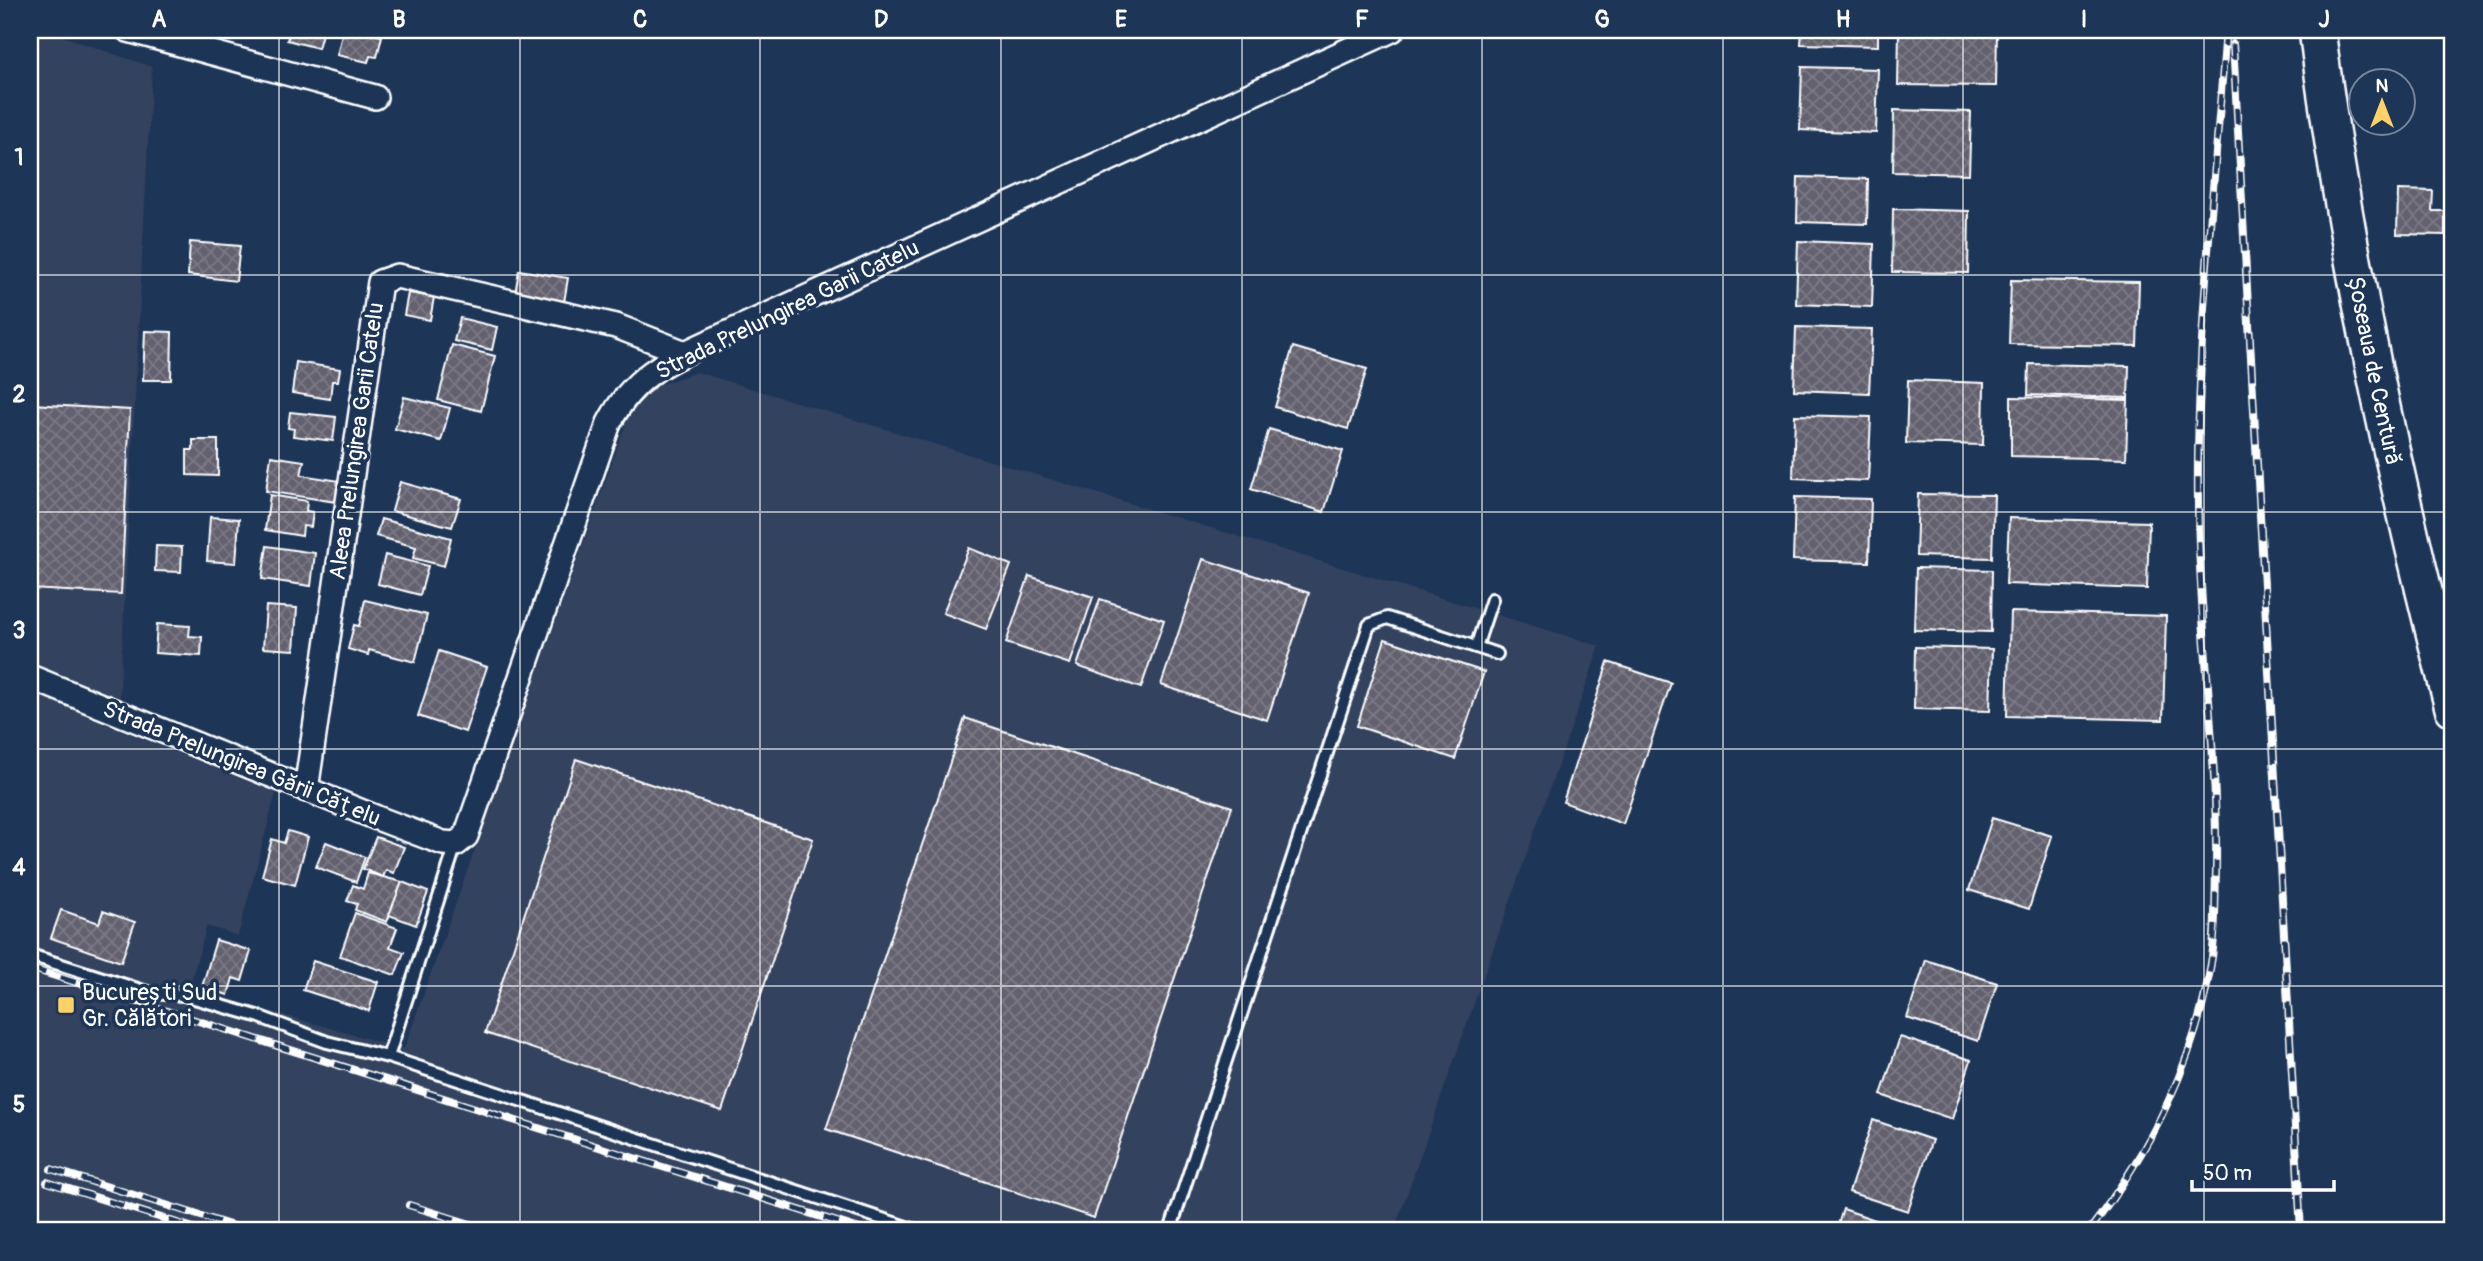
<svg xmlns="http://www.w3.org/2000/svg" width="2483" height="1261" viewBox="0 0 2483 1261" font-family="Pangolin,sans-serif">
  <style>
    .built { fill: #32425e }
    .building { fill: url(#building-cross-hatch); stroke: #fff; stroke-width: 2 }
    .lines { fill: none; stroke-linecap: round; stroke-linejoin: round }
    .lane-casing { stroke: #fff; stroke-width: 16 }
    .street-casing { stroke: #fff; stroke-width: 28 }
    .primary-casing { stroke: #fff; stroke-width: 40 }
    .lane { stroke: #1d3557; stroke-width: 10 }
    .street { stroke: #1d3557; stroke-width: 23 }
    .primary { stroke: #1d3557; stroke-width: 35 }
    .rail-casing { stroke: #fff; stroke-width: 8 }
    .rail { stroke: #1d3557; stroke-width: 5; stroke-dasharray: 16; stroke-linecap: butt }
    .grid { fill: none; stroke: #fff; stroke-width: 2; stroke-opacity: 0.55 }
    .poi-dot { fill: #ffd166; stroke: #1d3557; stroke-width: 2.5 }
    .labels { text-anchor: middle; stroke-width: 7; stroke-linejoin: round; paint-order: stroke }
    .street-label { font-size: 23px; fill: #fff; stroke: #1d3557 }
    .poi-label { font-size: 23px; fill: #fff; stroke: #1d3557; text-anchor: start }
    .neatline { fill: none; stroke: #fff; stroke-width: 2.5 }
    .grid-label { font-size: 23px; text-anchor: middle; font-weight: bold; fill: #fff }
  </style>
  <defs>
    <pattern id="building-cross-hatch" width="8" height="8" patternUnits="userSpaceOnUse" patternTransform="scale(1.75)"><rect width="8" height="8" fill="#64616f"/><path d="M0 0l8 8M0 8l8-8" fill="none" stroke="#7b7985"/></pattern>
  </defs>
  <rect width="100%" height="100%" fill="#1d3557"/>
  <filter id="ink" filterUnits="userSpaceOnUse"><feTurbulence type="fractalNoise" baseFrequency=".0143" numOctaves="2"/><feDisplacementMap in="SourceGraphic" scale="14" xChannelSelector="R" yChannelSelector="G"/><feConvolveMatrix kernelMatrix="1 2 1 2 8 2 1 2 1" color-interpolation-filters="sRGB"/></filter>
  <g filter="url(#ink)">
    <path class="built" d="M36,30H45L152,67L118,729L276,793L238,936L207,926L189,988L404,1049L637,392L697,372L1600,646L1394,1231H30V48Z"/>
    <g class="building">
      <path d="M281,30H323L318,48L287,40L289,34Z"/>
      <path d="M343,30L382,36L377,57L370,56L368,62L337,55Z"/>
      <path d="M1802,30H1878V46L1801,44Z"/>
      <path d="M1899,30H1997L1996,86L1898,85Z"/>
      <path d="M1802,67L1878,69L1876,133L1800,130Z"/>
      <path d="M1894,110L1971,112L1969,174L1893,172Z"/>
      <path d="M1798,177L1868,179L1867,224L1797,222Z"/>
      <path d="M2398,190L2433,191L2432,211H2445V235L2397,234Z"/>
      <path d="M1893,209L1969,211L1968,273L1892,272Z"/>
      <path d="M1798,241L1874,244L1872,307L1796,304Z"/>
      <path d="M190,242L240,246L236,281L188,275Z"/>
      <path d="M519,270L568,278L564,302L515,294Z"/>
      <path d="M2011,280L2139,282L2137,346L2009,344Z"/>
      <path d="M408,293L434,297L430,320L404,315Z"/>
      <path d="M460,318L497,327L492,350L454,341Z"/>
      <path d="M1796,327L1872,329L1869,393L1794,390Z"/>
      <path d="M145,331L172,332L171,380H143Z"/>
      <path d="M452,345L495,356L481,411L438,400Z"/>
      <path d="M1293,347L1367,369L1348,429L1275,407Z"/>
      <path d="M30,361H34L32,404L130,410L121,594L30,589Z"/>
      <path d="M296,362L340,369L338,381H332L330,399L292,393Z"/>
      <path d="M2029,364L2129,366L2128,398L2028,395Z"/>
      <path d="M1908,380L1984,383L1983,445L1906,443Z"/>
      <path d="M404,397L450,408L441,441L395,429Z"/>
      <path d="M2011,397L2128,400L2126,459L2011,456Z"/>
      <path d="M290,412L336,417L333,441L293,436L294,429L288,428Z"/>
      <path d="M1795,415L1871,417L1868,481L1793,478Z"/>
      <path d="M1269,429L1343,451L1324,512L1251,489Z"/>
      <path d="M193,440H218V476L187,475V450H193Z"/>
      <path d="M271,456L304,461L301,475L340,481L336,502L266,491Z"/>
      <path d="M400,482L461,499L452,527L392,511Z"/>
      <path d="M1918,494L1994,495L1992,558L1916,556Z"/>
      <path d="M270,495L307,501L306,511L313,512L311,527L303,526L302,536L265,530Z"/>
      <path d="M1795,497L1871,499L1869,562L1793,560Z"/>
      <path d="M210,517L239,519L236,563L207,561Z"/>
      <path d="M2009,518L2149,522L2147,589L2006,584Z"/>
      <path d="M381,519L451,538L444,566L413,558L416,547L376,536Z"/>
      <path d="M156,546L182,547L181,572L155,571Z"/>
      <path d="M267,546L315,553L311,586L262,579Z"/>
      <path d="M969,548L1011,565L986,629L943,613Z"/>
      <path d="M385,555L428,566L420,595L378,584Z"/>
      <path d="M1203,559L1309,593L1267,720L1161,685Z"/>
      <path d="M1916,568L1992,570L1991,632L1914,630Z"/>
      <path d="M1029,576L1093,597L1070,664L1006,643Z"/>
      <path d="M1100,599L1164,620L1141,688L1077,666Z"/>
      <path d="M365,600L427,615L415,662L369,650L368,655L348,649L354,625L359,626Z"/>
      <path d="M266,606L297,608L294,650L263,648Z"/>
      <path d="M2010,612L2166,616L2163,720L2007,716Z"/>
      <path d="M157,624L190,626L189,636L202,637L201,656L155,653Z"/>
      <path d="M1385,639L1484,672L1455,759L1357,726Z"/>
      <path d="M1915,647L1992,649L1990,711L1914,709Z"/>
      <path d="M439,651L487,667L465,732L418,716Z"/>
      <path d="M1608,662L1671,683L1623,824L1563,802Z"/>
      <path d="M965,718L1232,807L1094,1218L826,1129Z"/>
      <path d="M576,759L813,839L722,1111L485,1033Z"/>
      <path d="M1992,818L2052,836L2029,909L1969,890Z"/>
      <path d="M288,831L308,837L295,885L262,876L272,839L284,843Z"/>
      <path d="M376,837L404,847L394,873L386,870L383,877L363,869Z"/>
      <path d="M326,842L365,857L356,882L316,867Z"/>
      <path d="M368,873L402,882L387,922L355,910L357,904L347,901L353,885L363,889Z"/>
      <path d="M402,882L428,892L416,925L389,915Z"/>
      <path d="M61,910L99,923L103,911L135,922L121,962L51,938Z"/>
      <path d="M355,913L397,928L390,947L404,952L395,975L340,956Z"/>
      <path d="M216,940L251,951L242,981L233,978L228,995L202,987Z"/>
      <path d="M1926,960L1997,983L1978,1041L1907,1018Z"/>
      <path d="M313,961L378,982L369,1011L303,990Z"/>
      <path d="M1900,1037L1971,1060L1952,1119L1881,1095Z"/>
      <path d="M1873,1120L1932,1140L1908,1211L1849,1192Z"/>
      <path d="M1843,1209L1902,1229V1231H1836Z"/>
    </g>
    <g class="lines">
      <defs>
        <g id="lane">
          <path d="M1476,647L1492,599"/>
          <path d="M30,955L150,993L184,995L260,1017L327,1042L388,1057L919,1231"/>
          <path d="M388,1057L456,844"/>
          <path d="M1170,1231L1369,625L1387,618L1497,654"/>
        </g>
        <g id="street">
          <path d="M128,30L375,97"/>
          <path d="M30,677L377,818L443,843L456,844L466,836L609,423C636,371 673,359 724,335L1392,30"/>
          <path d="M306,790L380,282L397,276L616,326L685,353"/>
        </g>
        <g id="primary">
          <path id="s1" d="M2317,30C2346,259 2396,485 2453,708"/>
        </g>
      </defs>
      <use href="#lane" class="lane-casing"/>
      <use href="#street" class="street-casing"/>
      <use href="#primary" class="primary-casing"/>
      <use href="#lane" class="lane"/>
      <use href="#street" class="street"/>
      <use href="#primary" class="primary"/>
      <defs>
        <g id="rail">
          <path d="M2233,44L2301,1231"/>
          <path d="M30,968L866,1231"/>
          <path d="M51,1169L249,1231"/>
          <path d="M47,1182L203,1231"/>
          <path d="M409,1205L493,1231"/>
          <path d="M2089,1231C2151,1149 2197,1060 2212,957C2216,929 2215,899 2216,871C2218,749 2199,628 2198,506C2196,346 2214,189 2226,30"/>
        </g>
      </defs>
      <use href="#rail" class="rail-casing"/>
      <use href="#rail" class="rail"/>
    </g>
  </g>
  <path class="grid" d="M279,30V1231M520,30V1231M760,30V1231M1001,30V1231M1242,30V1231M1482,30V1231M1723,30V1231M1963,30V1231M2204,30V1231M30,275H2453M30,512H2453M30,749H2453M30,986H2453"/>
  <rect class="poi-dot" x="57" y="996" width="18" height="18" rx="3.5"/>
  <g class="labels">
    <g class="street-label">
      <text transform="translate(787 309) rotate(-26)" y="8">Strada Prelungirea Garii Catelu</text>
      <text dy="8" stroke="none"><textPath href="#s1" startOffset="346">Șoseaua de Centură</textPath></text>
      <text transform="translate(356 441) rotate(-82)" y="8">Aleea Prelungirea Garii Catelu</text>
      <text transform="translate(242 763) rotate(22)" y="8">Strada Prelungirea Gării Cățelu</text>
    </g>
    <g class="poi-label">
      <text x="82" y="1000">București Sud<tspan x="82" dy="26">Gr. Călători</tspan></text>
    </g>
  </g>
  <rect width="2483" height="1261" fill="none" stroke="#1d3557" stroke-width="77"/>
  <g transform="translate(2382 102)"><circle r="33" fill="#1d3557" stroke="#77869a" stroke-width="2"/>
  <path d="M0-5L12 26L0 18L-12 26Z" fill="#ffd166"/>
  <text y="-10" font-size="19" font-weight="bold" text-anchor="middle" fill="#ffffff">N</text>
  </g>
  <path d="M2192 1180v10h142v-10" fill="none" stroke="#ffffff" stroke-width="3.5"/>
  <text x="2203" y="1180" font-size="21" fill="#ffffff" stroke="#1d3557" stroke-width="5" paint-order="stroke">50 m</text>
  <rect x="38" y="38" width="2406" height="1184" class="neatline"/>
  <g class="grid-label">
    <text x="159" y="27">A</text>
    <text x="399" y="27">B</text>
    <text x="640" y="27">C</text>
    <text x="881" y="27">D</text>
    <text x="1121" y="27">E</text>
    <text x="1362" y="27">F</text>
    <text x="1602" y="27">G</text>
    <text x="1843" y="27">H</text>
    <text x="2084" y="27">I</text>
    <text x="2324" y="27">J</text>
    <text x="19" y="165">1</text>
    <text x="19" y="402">2</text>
    <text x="19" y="638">3</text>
    <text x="19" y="875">4</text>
    <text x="19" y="1112">5</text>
  </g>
</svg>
